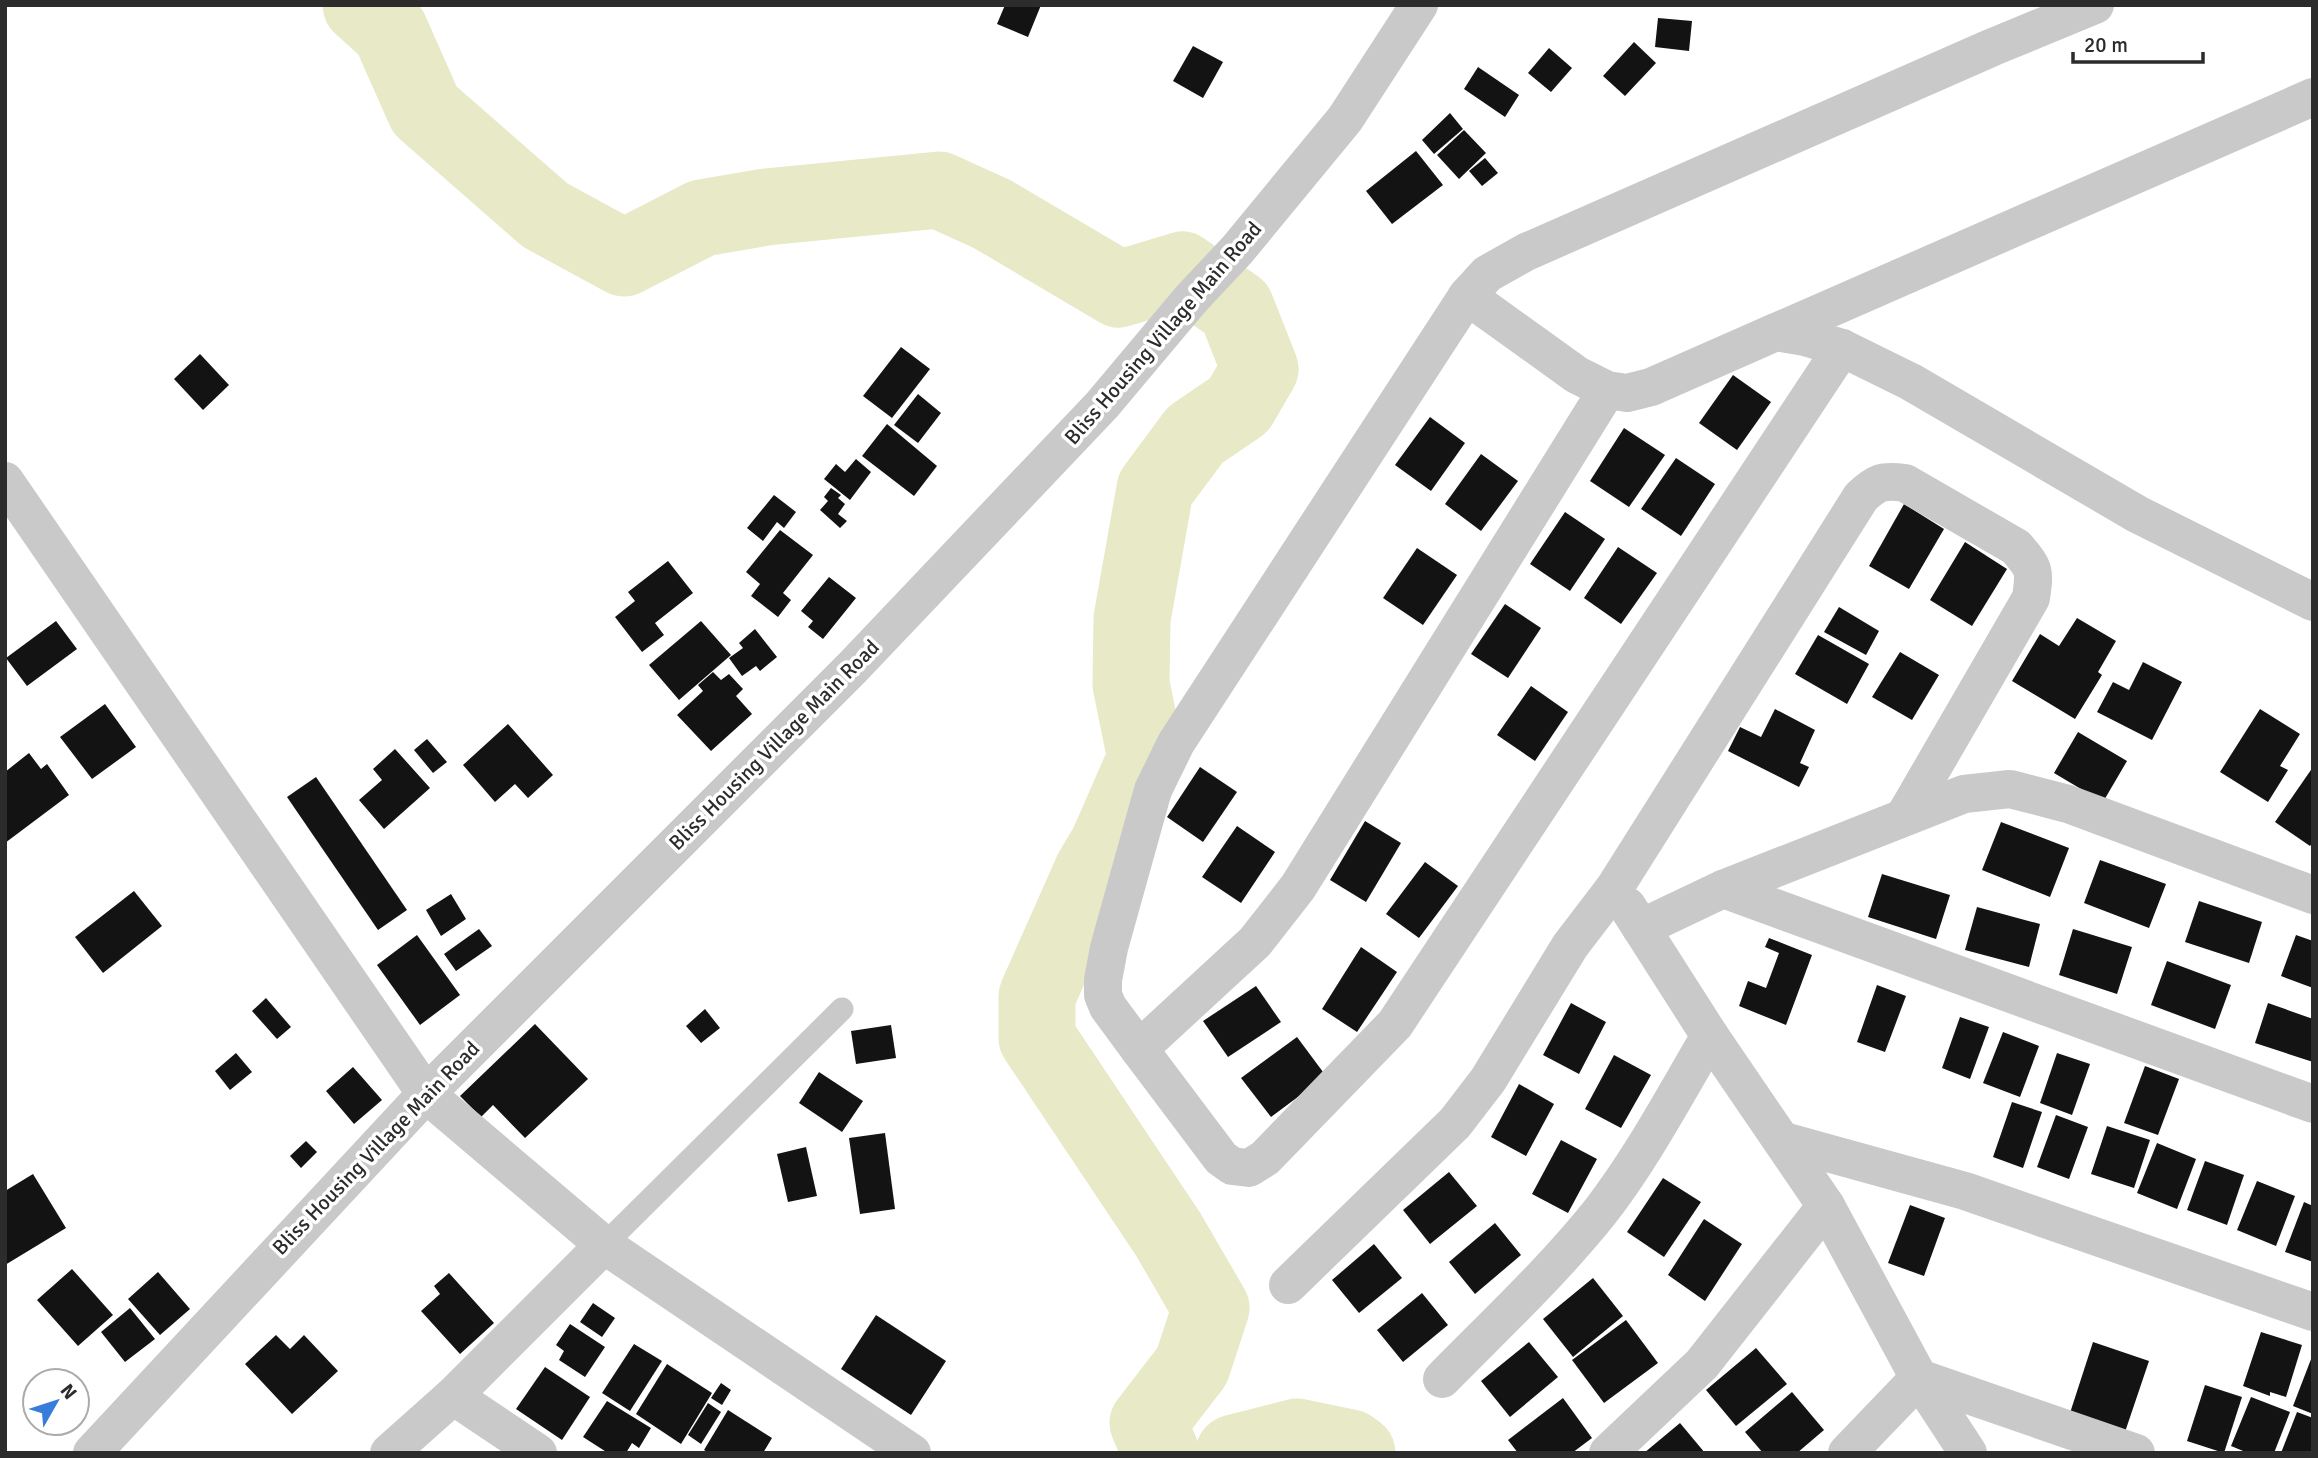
<svg xmlns="http://www.w3.org/2000/svg" width="2318" height="1458" viewBox="0 0 2318 1458" font-family="Signika,sans-serif">
  <style>
    .lines { fill: none; stroke-linecap: round; stroke-linejoin: round }
    .river { stroke: #e7e9c7; stroke-width: 77 }
    .building { fill: #131313 }
    .service { stroke: #c9c9c9; stroke-width: 23 }
    .minor { stroke: #c9c9c9; stroke-width: 38 }
    .tertiary { stroke: #c9c9c9; stroke-width: 38 }
    .labels { text-anchor: middle; stroke-width: 7; stroke-linejoin: round; paint-order: stroke }
    .street-label { font-size: 21px; fill: #2c2c2c; stroke: #fff }
  </style>
  <rect width="100%" height="100%" fill="#fff"/>
  <g class="lines">
    <g class="river">
      <path d="M361,5L390,31L425,110L545,215L624,258L702,218L766,207L939,190L992,214L1119,289L1182,270L1236,308L1260,369L1239,405L1195,435L1155,489L1132,619L1131,684L1146,758L1108,845L1092,872L1037,996V1038L1168,1234L1211,1308L1192,1366L1148,1423L1161,1453"/>
      <path d="M1234,1453L1297,1437L1350,1448L1357,1453"/>
    </g>
  </g>
  <g class="building">
    <path d="M1005,5H1041L1028,37L997,24Z"/>
    <path d="M1658,18L1692,21L1689,51L1655,47Z"/>
    <path d="M1634,42L1656,63L1625,96L1603,76Z"/>
    <path d="M1193,46L1223,62L1203,98L1173,81Z"/>
    <path d="M1549,48L1572,68L1551,92L1528,73Z"/>
    <path d="M1478,67L1519,95L1505,117L1464,89Z"/>
    <path d="M1450,113L1463,129L1434,154L1422,140Z"/>
    <path d="M1464,130L1486,153L1459,179L1437,155Z"/>
    <path d="M1416,151L1443,185L1392,224L1366,191Z"/>
    <path d="M1485,158L1498,173L1482,186L1469,171Z"/>
    <path d="M901,347L930,369L892,418L863,396Z"/>
    <path d="M200,354L229,385L203,410L174,379Z"/>
    <path d="M1733,375L1771,402L1737,450L1699,423Z"/>
    <path d="M918,394L941,413L918,443L894,425Z"/>
    <path d="M1430,417L1465,443L1431,491L1395,465Z"/>
    <path d="M887,424L937,466L914,496L862,456Z"/>
    <path d="M1624,428L1665,455L1629,507L1590,481Z"/>
    <path d="M1481,454L1518,481L1481,531L1445,504Z"/>
    <path d="M1676,458L1715,484L1681,536L1641,509Z"/>
    <path d="M856,459L871,472L850,500L824,479L836,464L845,472Z"/>
    <path d="M831,488L841,495L838,498L845,504L838,514L847,521L840,528L820,510L828,501L824,497Z"/>
    <path d="M774,495L796,512L784,528L777,522L763,541L747,528Z"/>
    <path d="M1904,504L1944,529L1909,589L1869,566Z"/>
    <path d="M1565,512L1605,539L1570,591L1530,564Z"/>
    <path d="M780,530L813,555L783,593L791,600L778,617L751,596L760,584L746,572Z"/>
    <path d="M1965,542L2007,569L1972,626L1930,600Z"/>
    <path d="M1618,547L1657,573L1621,624L1584,598Z"/>
    <path d="M1417,548L1457,575L1423,625L1383,598Z"/>
    <path d="M668,561L693,593L655,623L664,635L642,652L615,617L635,601L628,592Z"/>
    <path d="M829,577L856,598L823,639L808,627L813,621L801,611Z"/>
    <path d="M1505,604L1541,628L1508,678L1471,654Z"/>
    <path d="M1839,607L1879,631L1866,655L1824,632Z"/>
    <path d="M2077,618L2116,641L2098,672L2102,675L2075,719L2012,681L2040,634L2059,646Z"/>
    <path d="M56,621L77,649L27,686L6,658Z"/>
    <path d="M701,621L731,655L679,700L649,665Z"/>
    <path d="M755,629L777,657L760,671L756,666L742,676L729,658L743,648L739,643Z"/>
    <path d="M1818,635L1869,664L1847,704L1795,674Z"/>
    <path d="M1900,652L1939,675L1912,720L1872,697Z"/>
    <path d="M2143,662L2182,682L2152,740L2097,712L2113,682L2129,690Z"/>
    <path d="M713,672L721,680L729,674L743,689L736,696L752,714L711,751L677,715L703,691L698,685Z"/>
    <path d="M1531,686L1568,712L1535,761L1497,735Z"/>
    <path d="M105,704L136,747L92,779L60,737Z"/>
    <path d="M1775,709L1815,730L1800,763L1809,767L1799,787L1728,751L1740,727L1761,737Z"/>
    <path d="M2260,709L2300,734L2280,766L2288,770L2268,802L2220,772Z"/>
    <path d="M508,724L553,775L528,798L515,784L495,802L463,765Z"/>
    <path d="M2078,732L2127,761L2103,802L2054,773Z"/>
    <path d="M427,739L447,762L433,773L414,750Z"/>
    <path d="M395,749L430,788L384,829L359,800L382,780L373,769Z"/>
    <path d="M29,753L41,769L47,764L69,795L5,843V772Z"/>
    <path d="M1200,767L1237,792L1203,842L1167,817Z"/>
    <path d="M2313,767V842L2310,846L2275,822Z"/>
    <path d="M316,777L407,910L378,930L287,797Z"/>
    <path d="M1365,821L1401,843L1366,902L1330,880Z"/>
    <path d="M2001,822L2069,848L2050,897L1982,870Z"/>
    <path d="M1237,826L1275,852L1241,903L1202,877Z"/>
    <path d="M2100,860L2166,884L2149,928L2084,903Z"/>
    <path d="M1425,862L1458,886L1419,938L1386,914Z"/>
    <path d="M1882,874L1950,895L1936,939L1868,917Z"/>
    <path d="M134,891L162,926L103,973L75,937Z"/>
    <path d="M451,894L466,919L441,936L426,910Z"/>
    <path d="M2199,901L2262,922L2249,963L2185,942Z"/>
    <path d="M1977,907L2040,924L2029,967L1965,950Z"/>
    <path d="M479,929L492,946L456,971L444,954Z"/>
    <path d="M2073,929L2132,947L2117,994L2059,975Z"/>
    <path d="M417,935L460,995L420,1025L377,965Z"/>
    <path d="M2296,935L2313,941V988L2281,976Z"/>
    <path d="M1769,938L1812,955L1786,1025L1739,1006L1748,981L1766,988L1779,953L1765,947Z"/>
    <path d="M1361,947L1397,972L1357,1032L1322,1009Z"/>
    <path d="M2167,961L2231,985L2215,1029L2151,1005Z"/>
    <path d="M1877,985L1906,996L1885,1052L1857,1042Z"/>
    <path d="M1256,986L1281,1022L1228,1057L1203,1021Z"/>
    <path d="M266,998L291,1027L277,1039L252,1011Z"/>
    <path d="M1571,1003L1606,1022L1579,1074L1543,1055Z"/>
    <path d="M2268,1003L2313,1019V1062L2255,1043Z"/>
    <path d="M705,1009L720,1028L701,1043L686,1026Z"/>
    <path d="M1960,1017L1989,1027L1970,1079L1942,1068Z"/>
    <path d="M535,1024L588,1079L525,1138L493,1105L481,1117L460,1096Z"/>
    <path d="M891,1025L896,1058L856,1064L851,1031Z"/>
    <path d="M2003,1032L2039,1046L2020,1097L1983,1083Z"/>
    <path d="M1297,1037L1326,1076L1271,1117L1241,1078Z"/>
    <path d="M236,1053L252,1072L230,1090L215,1071Z"/>
    <path d="M2057,1053L2090,1064L2072,1115L2040,1103Z"/>
    <path d="M1614,1055L1651,1075L1621,1128L1585,1109Z"/>
    <path d="M2145,1066L2179,1079L2158,1135L2124,1123Z"/>
    <path d="M353,1067L382,1100L354,1124L326,1091Z"/>
    <path d="M819,1072L863,1101L842,1132L799,1103Z"/>
    <path d="M1519,1084L1554,1104L1526,1156L1491,1137Z"/>
    <path d="M2012,1102L2042,1112L2023,1168L1993,1157Z"/>
    <path d="M2056,1115L2088,1127L2069,1179L2037,1167Z"/>
    <path d="M2107,1126L2150,1140L2134,1188L2091,1174Z"/>
    <path d="M885,1133L895,1209L860,1214L849,1138Z"/>
    <path d="M1561,1140L1597,1159L1568,1213L1532,1194Z"/>
    <path d="M306,1141L317,1152L301,1168L290,1156Z"/>
    <path d="M2157,1143L2196,1159L2177,1209L2137,1193Z"/>
    <path d="M806,1147L817,1196L788,1202L777,1154Z"/>
    <path d="M2205,1161L2244,1175L2227,1225L2187,1210Z"/>
    <path d="M1449,1172L1477,1206L1430,1244L1403,1210Z"/>
    <path d="M33,1174L66,1228L5,1265V1191Z"/>
    <path d="M1663,1178L1701,1202L1664,1257L1627,1232Z"/>
    <path d="M2257,1181L2295,1196L2276,1246L2237,1230Z"/>
    <path d="M2304,1202L2313,1206V1262L2285,1252Z"/>
    <path d="M1910,1205L1945,1218L1924,1276L1888,1263Z"/>
    <path d="M1704,1219L1742,1244L1705,1301L1668,1275Z"/>
    <path d="M1495,1223L1521,1255L1475,1294L1449,1262Z"/>
    <path d="M1374,1244L1402,1278L1359,1313L1332,1280Z"/>
    <path d="M72,1269L113,1315L78,1346L37,1300Z"/>
    <path d="M158,1272L190,1309L160,1335L128,1299Z"/>
    <path d="M449,1273L494,1323L460,1354L421,1311L440,1294L434,1286Z"/>
    <path d="M1593,1278L1623,1316L1573,1357L1543,1319Z"/>
    <path d="M1422,1293L1448,1325L1403,1362L1377,1330Z"/>
    <path d="M593,1303L615,1318L602,1337L580,1322Z"/>
    <path d="M130,1308L155,1339L125,1362L101,1332Z"/>
    <path d="M876,1315L946,1361L911,1415L841,1369Z"/>
    <path d="M1626,1320L1658,1363L1604,1403L1572,1360Z"/>
    <path d="M570,1324L605,1347L585,1377L559,1360L564,1351L556,1345Z"/>
    <path d="M2261,1332L2302,1345L2286,1397L2270,1392V1396L2243,1386Z"/>
    <path d="M276,1335L290,1349L304,1335L338,1371L292,1414L245,1364Z"/>
    <path d="M1529,1342L1558,1377L1510,1417L1481,1381Z"/>
    <path d="M2093,1342L2149,1361L2125,1432L2070,1413Z"/>
    <path d="M634,1344L662,1361L630,1411L602,1393Z"/>
    <path d="M1756,1348L1787,1384L1736,1426L1706,1390Z"/>
    <path d="M2313,1354V1414L2293,1406Z"/>
    <path d="M667,1364L712,1393L681,1444L636,1414Z"/>
    <path d="M545,1367L590,1397L562,1440L516,1409Z"/>
    <path d="M721,1383L731,1390L722,1405L711,1398Z"/>
    <path d="M2205,1385L2242,1397L2224,1453L2187,1441Z"/>
    <path d="M1792,1392L1824,1430L1797,1453H1763L1745,1432Z"/>
    <path d="M2251,1397L2290,1412L2274,1453H2248L2231,1446Z"/>
    <path d="M1563,1398L1592,1438L1572,1453H1518L1508,1440Z"/>
    <path d="M607,1401L651,1428L639,1448L632,1443L626,1453H608L583,1437Z"/>
    <path d="M708,1403L721,1412L701,1444L688,1435Z"/>
    <path d="M728,1410L772,1438L763,1453H709L704,1450Z"/>
    <path d="M2297,1412L2313,1418V1453H2281Z"/>
    <path d="M1680,1423L1705,1453H1644Z"/>
  </g>
  <g class="lines">
    <path class="service" d="M604,1245L842,1009"/>
    <g class="minor">
      <path d="M1467,296L1577,375L1607,390L1627,393L1651,387L1776,332L1805,337L1842,348L1911,382L2137,514L2313,602"/>
      <path d="M1776,332L2313,97"/>
      <path d="M1842,348L1395,1024L1265,1158L1249,1168L1232,1166L1221,1158L1139,1049L1108,1007L1103,995V980L1109,948L1153,790L1176,743L1467,296L1487,274L1526,252L1993,47L2095,5"/>
      <path d="M1723,889L2313,1104"/>
      <path d="M1627,906L1710,1036L1826,1206L1919,1378L1968,1453"/>
      <path d="M1641,928L1723,889L1964,794L2010,789L2068,804L2313,895"/>
      <path d="M1139,1049L1255,942L1298,887L1607,390"/>
      <path d="M426,1094L604,1245L912,1453"/>
      <path d="M1784,1141L1965,1191L2313,1312"/>
      <path d="M1288,1285L1455,1123L1488,1080L1570,946L1615,887L1861,497C1877,482 1882,480 1905,483L2016,547C2035,569 2035,570 2031,598L1904,817"/>
      <path d="M1442,1379C1495,1325 1552,1272 1600,1212C1642,1158 1675,1095 1710,1036"/>
      <path d="M453,1396L538,1453"/>
      <path d="M389,1453L453,1396L604,1245"/>
      <path d="M1608,1453L1702,1364L1826,1206"/>
      <path d="M1847,1453L1919,1378L2136,1453"/>
    </g>
    <g class="tertiary">
      <path d="M5,481L426,1094"/>
      <path d="M92,1453L426,1094L852,668L1102,405L1191,299L1237,250L1345,119L1419,5"/>
    </g>
  </g>
  <g class="labels">
    <g class="street-label">
      <text transform="translate(1163 333) rotate(-49)" y="7">Bliss Housing Village Main Road</text>
      <text transform="translate(774 745) rotate(-45)" y="7">Bliss Housing Village Main Road</text>
      <text transform="translate(376 1148) rotate(-46)" y="7">Bliss Housing Village Main Road</text>
    </g>
  </g>
  <rect width="2318" height="1458" fill="none" stroke="#2c2c2c" stroke-width="14"/>
  <g transform="translate(56 1402) rotate(51)"><circle r="33" fill="#ffffff" stroke="#ababab" stroke-width="2"/>
  <path d="M0-5L12 26L0 18L-12 26Z" fill="#387dda"/>
  <text y="-10" font-size="19" font-weight="bold" text-anchor="middle" fill="#2c2c2c">N</text>
  </g>
  <path d="M2073 52v10h130v-10" fill="none" stroke="#2c2c2c" stroke-width="3.5"/>
  <text x="2084" y="52" font-size="21" fill="#2c2c2c" stroke="#ffffff" stroke-width="5" paint-order="stroke">20 m</text>
</svg>
